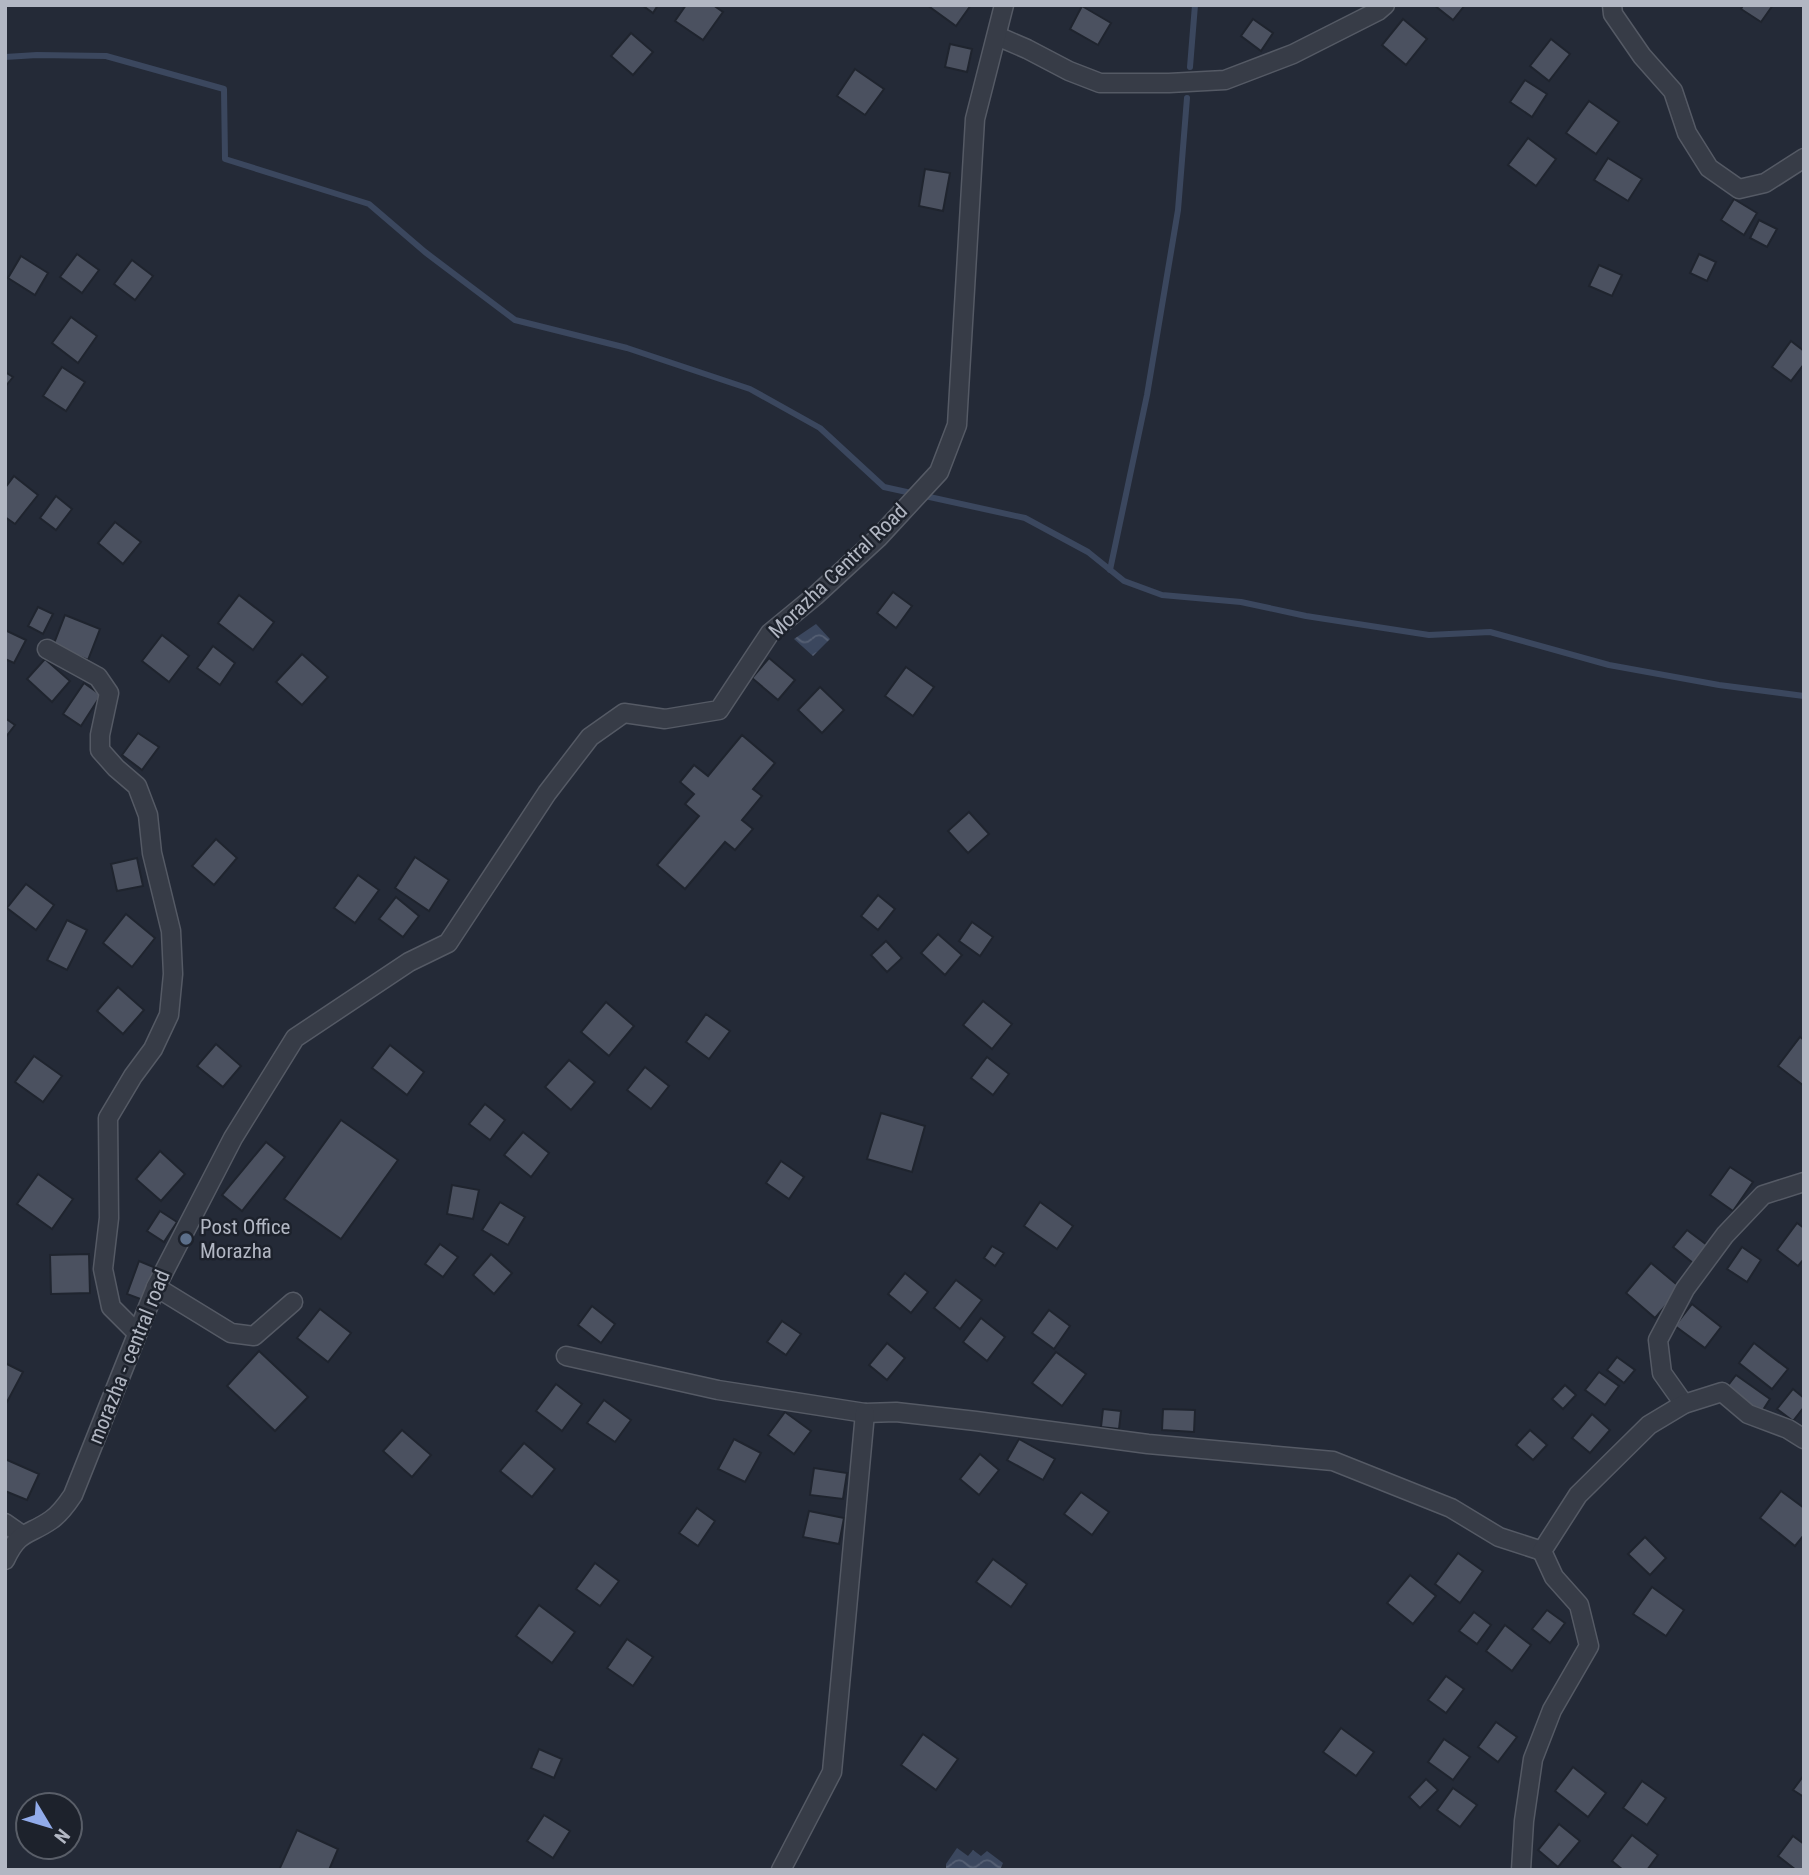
<svg xmlns="http://www.w3.org/2000/svg" width="1809" height="1875" viewBox="0 0 1809 1875" font-family="'Roboto Condensed',sans-serif">
  <style>
    .water { fill: url(#water-waves) }
    .lines { fill: none; stroke-linecap: round; stroke-linejoin: round }
    .stream { stroke: #3b475e; stroke-width: 6 }
    .building { fill: #4b5160; stroke: #1f242e; stroke-width: 2 }
    .minor-casing { stroke: #555a65; stroke-width: 21 }
    .minor { stroke: #373c47; stroke-width: 18 }
    .service-dot { fill: #5c6f8a; stroke: #1d222c; stroke-width: 2.5 }
    .labels { text-anchor: middle; stroke-width: 5; stroke-linejoin: round; paint-order: stroke }
    .street-label { font-size: 21px; fill: #b2b7c3; stroke: #1d222c }
    .poi-label { font-size: 21px; fill: #b2b7c3; stroke: #1d222c; text-anchor: start }
  </style>
  <defs>
    <pattern id="water-waves" width="16" height="10" patternUnits="userSpaceOnUse" patternTransform="scale(1.75)"><rect width="16" height="10" fill="#3b475e"/><path d="M0 5q4-4 8 0t8 0" fill="none" stroke="#555f73"/></pattern>
  </defs>
  <rect width="100%" height="100%" fill="#242a37"/>
  <g class="water">
    <path d="M816,624L830,639L813,656L794,639Z"/>
    <path d="M957,1848L968,1856L973,1850L981,1856L987,1851L1003,1863L1000,1870H946V1864Z"/>
  </g>
  <g class="lines">
    <g class="stream">
      <path d="M5,57L37,55L106,56L224,89L225,159L369,204L425,252L515,320L627,348L750,389L820,428L884,487L1025,518L1088,552L1124,581L1162,595L1241,602L1306,616L1429,635L1490,632L1609,665L1719,685L1804,696"/>
      <path d="M1190,67L1195,5"/>
      <path d="M1110,570L1147,395L1178,210L1187,98"/>
    </g>
  </g>
  <g class="building">
    <path d="M642,5H658L653,13Z"/>
    <path d="M686,5H713L723,12L703,40L675,21Z"/>
    <path d="M927,5H971L956,26Z"/>
    <path d="M1434,5H1465L1453,20Z"/>
    <path d="M1743,5H1773L1761,22L1741,9Z"/>
    <path d="M1082,6L1111,23L1098,45L1070,29Z"/>
    <path d="M1253,19L1273,33L1261,51L1241,36Z"/>
    <path d="M1403,19L1427,39L1406,65L1382,45Z"/>
    <path d="M631,33L653,52L633,75L611,56Z"/>
    <path d="M1551,39L1570,54L1549,81L1530,66Z"/>
    <path d="M950,44L972,49L967,72L945,67Z"/>
    <path d="M855,69L884,89L865,115L837,96Z"/>
    <path d="M1525,80L1547,94L1532,117L1510,102Z"/>
    <path d="M1589,101L1619,122L1596,154L1566,133Z"/>
    <path d="M1528,138L1556,159L1536,186L1508,165Z"/>
    <path d="M1608,158L1642,179L1628,201L1594,180Z"/>
    <path d="M925,169L950,173L943,211L919,206Z"/>
    <path d="M1734,199L1757,213L1744,235L1721,220Z"/>
    <path d="M1759,220L1777,229L1767,247L1750,238Z"/>
    <path d="M77,254L99,270L82,293L60,277Z"/>
    <path d="M1699,254L1716,262L1707,281L1690,273Z"/>
    <path d="M21,256L48,273L35,295L8,278Z"/>
    <path d="M132,260L153,276L135,300L114,284Z"/>
    <path d="M1599,265L1622,275L1612,296L1589,286Z"/>
    <path d="M71,317L97,336L78,363L52,343Z"/>
    <path d="M1791,341L1804,351V364L1791,381L1772,367Z"/>
    <path d="M62,367L85,382L66,411L43,396Z"/>
    <path d="M5,372L13,377L5,387Z"/>
    <path d="M14,476L38,495L15,524L5,517V488Z"/>
    <path d="M56,496L72,509L56,530L40,518Z"/>
    <path d="M115,522L141,542L123,564L98,543Z"/>
    <path d="M893,592L912,606L896,628L877,613Z"/>
    <path d="M239,595L274,622L253,650L218,623Z"/>
    <path d="M38,607L53,614L43,634L28,626Z"/>
    <path d="M65,615L100,629L88,660L53,646Z"/>
    <path d="M5,630L26,640L14,663L5,659Z"/>
    <path d="M162,635L189,656L169,682L142,661Z"/>
    <path d="M213,646L235,663L220,685L197,668Z"/>
    <path d="M302,654L328,677L302,705L276,682Z"/>
    <path d="M769,658L795,680L778,700L752,678Z"/>
    <path d="M45,659L70,681L52,702L27,679Z"/>
    <path d="M906,667L934,687L913,716L885,696Z"/>
    <path d="M84,683L101,695L81,726L63,714Z"/>
    <path d="M820,687L844,710L822,733L798,710Z"/>
    <path d="M5,718L15,725L5,738Z"/>
    <path d="M138,733L159,747L142,770L122,755Z"/>
    <path d="M742,735L775,763L753,789L762,796L742,820L753,829L735,850L725,842L685,889L657,865L699,816L685,804L694,794L680,782L694,765L708,776Z"/>
    <path d="M969,812L989,834L968,853L948,831Z"/>
    <path d="M216,839L237,858L214,885L192,866Z"/>
    <path d="M415,857L449,880L429,911L395,888Z"/>
    <path d="M137,858L143,886L117,891L111,864Z"/>
    <path d="M358,875L379,890L355,923L334,908Z"/>
    <path d="M26,884L54,905L36,930L7,908Z"/>
    <path d="M878,895L895,909L878,930L861,916Z"/>
    <path d="M396,897L419,916L403,937L379,919Z"/>
    <path d="M126,914L155,938L132,967L103,943Z"/>
    <path d="M67,920L87,930L67,970L47,960Z"/>
    <path d="M972,922L993,937L980,956L959,941Z"/>
    <path d="M938,934L962,955L945,975L921,953Z"/>
    <path d="M886,941L902,958L887,972L871,955Z"/>
    <path d="M118,987L144,1010L123,1034L97,1011Z"/>
    <path d="M983,1001L1012,1024L992,1049L963,1025Z"/>
    <path d="M606,1002L634,1026L609,1056L581,1032Z"/>
    <path d="M706,1014L730,1031L709,1059L686,1042Z"/>
    <path d="M1800,1037L1804,1040V1086L1778,1066Z"/>
    <path d="M216,1044L241,1066L223,1087L197,1066Z"/>
    <path d="M390,1045L424,1072L407,1095L372,1068Z"/>
    <path d="M34,1056L62,1076L43,1102L15,1082Z"/>
    <path d="M987,1057L1009,1074L993,1095L971,1078Z"/>
    <path d="M569,1060L595,1082L571,1110L545,1087Z"/>
    <path d="M645,1067L669,1086L651,1109L627,1090Z"/>
    <path d="M485,1104L505,1120L490,1140L469,1124Z"/>
    <path d="M881,1113L925,1126L912,1172L867,1159Z"/>
    <path d="M341,1120L398,1160L341,1239L284,1199Z"/>
    <path d="M523,1132L549,1153L531,1177L504,1155Z"/>
    <path d="M266,1142L285,1157L242,1211L222,1195Z"/>
    <path d="M160,1151L185,1174L161,1201L136,1179Z"/>
    <path d="M781,1161L804,1177L789,1199L766,1183Z"/>
    <path d="M1730,1167L1753,1182L1733,1211L1710,1195Z"/>
    <path d="M38,1174L73,1199L52,1229L17,1204Z"/>
    <path d="M452,1185L479,1190L473,1219L447,1214Z"/>
    <path d="M500,1202L525,1217L508,1245L482,1230Z"/>
    <path d="M1040,1202L1073,1226L1057,1249L1024,1226Z"/>
    <path d="M160,1211L177,1222L164,1242L147,1231Z"/>
    <path d="M1797,1223L1804,1228V1259L1798,1266L1777,1250Z"/>
    <path d="M1687,1230L1707,1245L1693,1263L1673,1247Z"/>
    <path d="M440,1244L458,1257L443,1277L425,1264Z"/>
    <path d="M992,1246L1004,1253L995,1266L984,1258Z"/>
    <path d="M1742,1247L1761,1260L1747,1282L1727,1269Z"/>
    <path d="M89,1254L90,1293L51,1294L50,1255Z"/>
    <path d="M491,1254L512,1273L494,1294L473,1275Z"/>
    <path d="M139,1261L156,1268L143,1300L127,1294Z"/>
    <path d="M1651,1263L1681,1288L1655,1318L1626,1293Z"/>
    <path d="M905,1273L928,1292L911,1313L888,1294Z"/>
    <path d="M956,1280L982,1300L960,1329L934,1308Z"/>
    <path d="M1692,1304L1721,1327L1705,1348L1675,1326Z"/>
    <path d="M592,1306L615,1324L601,1343L578,1325Z"/>
    <path d="M320,1309L351,1333L328,1362L297,1338Z"/>
    <path d="M1049,1310L1070,1326L1054,1349L1032,1333Z"/>
    <path d="M981,1318L1005,1337L987,1361L963,1342Z"/>
    <path d="M782,1321L801,1334L786,1355L767,1342Z"/>
    <path d="M887,1343L905,1358L887,1380L869,1365Z"/>
    <path d="M1754,1343L1788,1369L1772,1389L1739,1363Z"/>
    <path d="M259,1351L308,1397L275,1431L227,1386Z"/>
    <path d="M1056,1352L1086,1374L1062,1406L1032,1383Z"/>
    <path d="M1617,1357L1635,1370L1624,1383L1607,1370Z"/>
    <path d="M5,1363L23,1372L7,1402L5,1401Z"/>
    <path d="M1599,1372L1619,1386L1605,1405L1585,1390Z"/>
    <path d="M1736,1375L1770,1399L1761,1413L1726,1388Z"/>
    <path d="M556,1384L582,1404L562,1431L536,1411Z"/>
    <path d="M1565,1385L1576,1395L1563,1409L1552,1399Z"/>
    <path d="M1793,1389L1804,1398V1407L1793,1421L1777,1409Z"/>
    <path d="M604,1400L631,1420L615,1442L587,1423Z"/>
    <path d="M1103,1409L1121,1411L1119,1429L1101,1427Z"/>
    <path d="M1163,1409L1195,1410L1194,1432L1162,1430Z"/>
    <path d="M785,1412L811,1431L794,1454L768,1435Z"/>
    <path d="M1592,1414L1610,1430L1590,1453L1572,1438Z"/>
    <path d="M402,1430L431,1455L412,1477L383,1451Z"/>
    <path d="M1530,1430L1547,1445L1533,1460L1516,1445Z"/>
    <path d="M734,1439L761,1453L745,1482L718,1469Z"/>
    <path d="M1019,1439L1055,1459L1043,1480L1007,1460Z"/>
    <path d="M524,1443L555,1469L532,1497L500,1471Z"/>
    <path d="M980,1454L999,1470L979,1495L960,1479Z"/>
    <path d="M5,1459L39,1474L27,1500L5,1491Z"/>
    <path d="M814,1468L847,1473L843,1499L810,1495Z"/>
    <path d="M1781,1491L1804,1508V1535L1795,1546L1760,1518Z"/>
    <path d="M1081,1492L1109,1512L1092,1535L1064,1514Z"/>
    <path d="M697,1508L715,1521L698,1546L679,1533Z"/>
    <path d="M809,1511L844,1518L839,1544L803,1537Z"/>
    <path d="M1645,1537L1666,1558L1650,1575L1628,1554Z"/>
    <path d="M1458,1553L1483,1571L1460,1603L1435,1584Z"/>
    <path d="M993,1559L1027,1584L1011,1607L976,1582Z"/>
    <path d="M595,1563L619,1581L600,1606L576,1589Z"/>
    <path d="M1410,1575L1436,1596L1413,1624L1387,1603Z"/>
    <path d="M1652,1587L1684,1610L1666,1636L1633,1614Z"/>
    <path d="M539,1605L575,1632L552,1663L516,1636Z"/>
    <path d="M1547,1610L1565,1623L1550,1643L1532,1629Z"/>
    <path d="M1474,1612L1491,1625L1477,1644L1459,1631Z"/>
    <path d="M1505,1625L1531,1645L1512,1671L1486,1651Z"/>
    <path d="M627,1639L653,1657L633,1686L607,1668Z"/>
    <path d="M1446,1676L1464,1689L1446,1713L1428,1700Z"/>
    <path d="M1496,1722L1517,1737L1498,1762L1478,1747Z"/>
    <path d="M1341,1728L1374,1752L1356,1776L1323,1752Z"/>
    <path d="M923,1734L958,1759L936,1790L901,1765Z"/>
    <path d="M1444,1739L1470,1757L1453,1780L1428,1762Z"/>
    <path d="M539,1749L562,1759L554,1778L531,1768Z"/>
    <path d="M1573,1767L1606,1793L1588,1817L1555,1791Z"/>
    <path d="M1804,1775V1797L1793,1790Z"/>
    <path d="M1426,1779L1438,1790L1420,1808L1409,1797Z"/>
    <path d="M1642,1781L1666,1798L1647,1825L1623,1808Z"/>
    <path d="M1453,1788L1477,1805L1460,1827L1437,1810Z"/>
    <path d="M544,1815L570,1831L553,1858L527,1841Z"/>
    <path d="M1559,1824L1580,1841L1558,1867L1538,1850Z"/>
    <path d="M297,1830L338,1849L329,1870H279Z"/>
    <path d="M1632,1835L1658,1855L1647,1870H1623L1612,1861Z"/>
    <path d="M1793,1836L1804,1844L1803,1870H1796L1778,1856Z"/>
  </g>
  <g class="lines">
    <defs>
      <g id="minor">
        <path d="M1612,5L1613,14L1642,56L1673,91L1687,133L1709,168L1739,189L1765,183L1804,158"/>
        <path d="M997,36L1027,49L1069,71L1100,83H1169L1225,80L1293,54L1378,11L1385,5"/>
        <path d="M47,649L98,677L109,693L100,735V750L116,768L137,786L148,815L152,853L171,931L173,974L169,1015L153,1049L133,1076L108,1118L109,1218L103,1269L111,1307L137,1333"/>
        <path d="M156,1287L231,1333L254,1336L293,1302"/>
        <path d="M566,1356L718,1390L865,1413L896,1412L976,1421L1148,1444L1333,1461L1451,1508L1499,1537L1542,1551"/>
        <path d="M1684,1404L1662,1373L1658,1340L1685,1289L1725,1235L1763,1195L1804,1182"/>
        <path d="M5,1523L22,1535"/>
        <path d="M5,1560C19,1530 28,1536 51,1520C60,1514 67,1504 73,1495L156,1287L233,1138L295,1038L409,962L448,943L547,793L590,737L624,713L665,719L719,710L770,633L815,596L878,538L939,472L957,425L975,119L1004,5"/>
        <path d="M781,1870L832,1772L865,1413"/>
        <path d="M1521,1870L1524,1821L1533,1759L1552,1710L1589,1646L1579,1605L1554,1577L1542,1551L1578,1495L1649,1425L1684,1404L1722,1392L1748,1414L1788,1429L1804,1439"/>
      </g>
    </defs>
    <use href="#minor" class="minor-casing"/>
    <use href="#minor" class="minor"/>
  </g>
  <circle class="service-dot" cx="186" cy="1239" r="7"/>
  <g class="labels">
    <g class="street-label">
      <text transform="translate(838 571) rotate(-44)" y="7">Morazha Central Road</text>
      <text transform="translate(129 1357) rotate(-68)" y="7">morazha - central road</text>
    </g>
    <g class="poi-label">
      <text x="200" y="1234">Post Office<tspan x="200" dy="24">Morazha</tspan></text>
    </g>
  </g>
  <rect width="1809" height="1875" fill="none" stroke="#b2b7c3" stroke-width="14"/>
  <g transform="translate(49 1826) rotate(128)"><circle r="33" fill="#1d222c" stroke="#595e68" stroke-width="2"/>
  <path d="M0-5L12 26L0 18L-12 26Z" fill="#91abea"/>
  <text y="-10" font-size="19" font-weight="bold" text-anchor="middle" fill="#b2b7c3">N</text>
  </g>
</svg>
